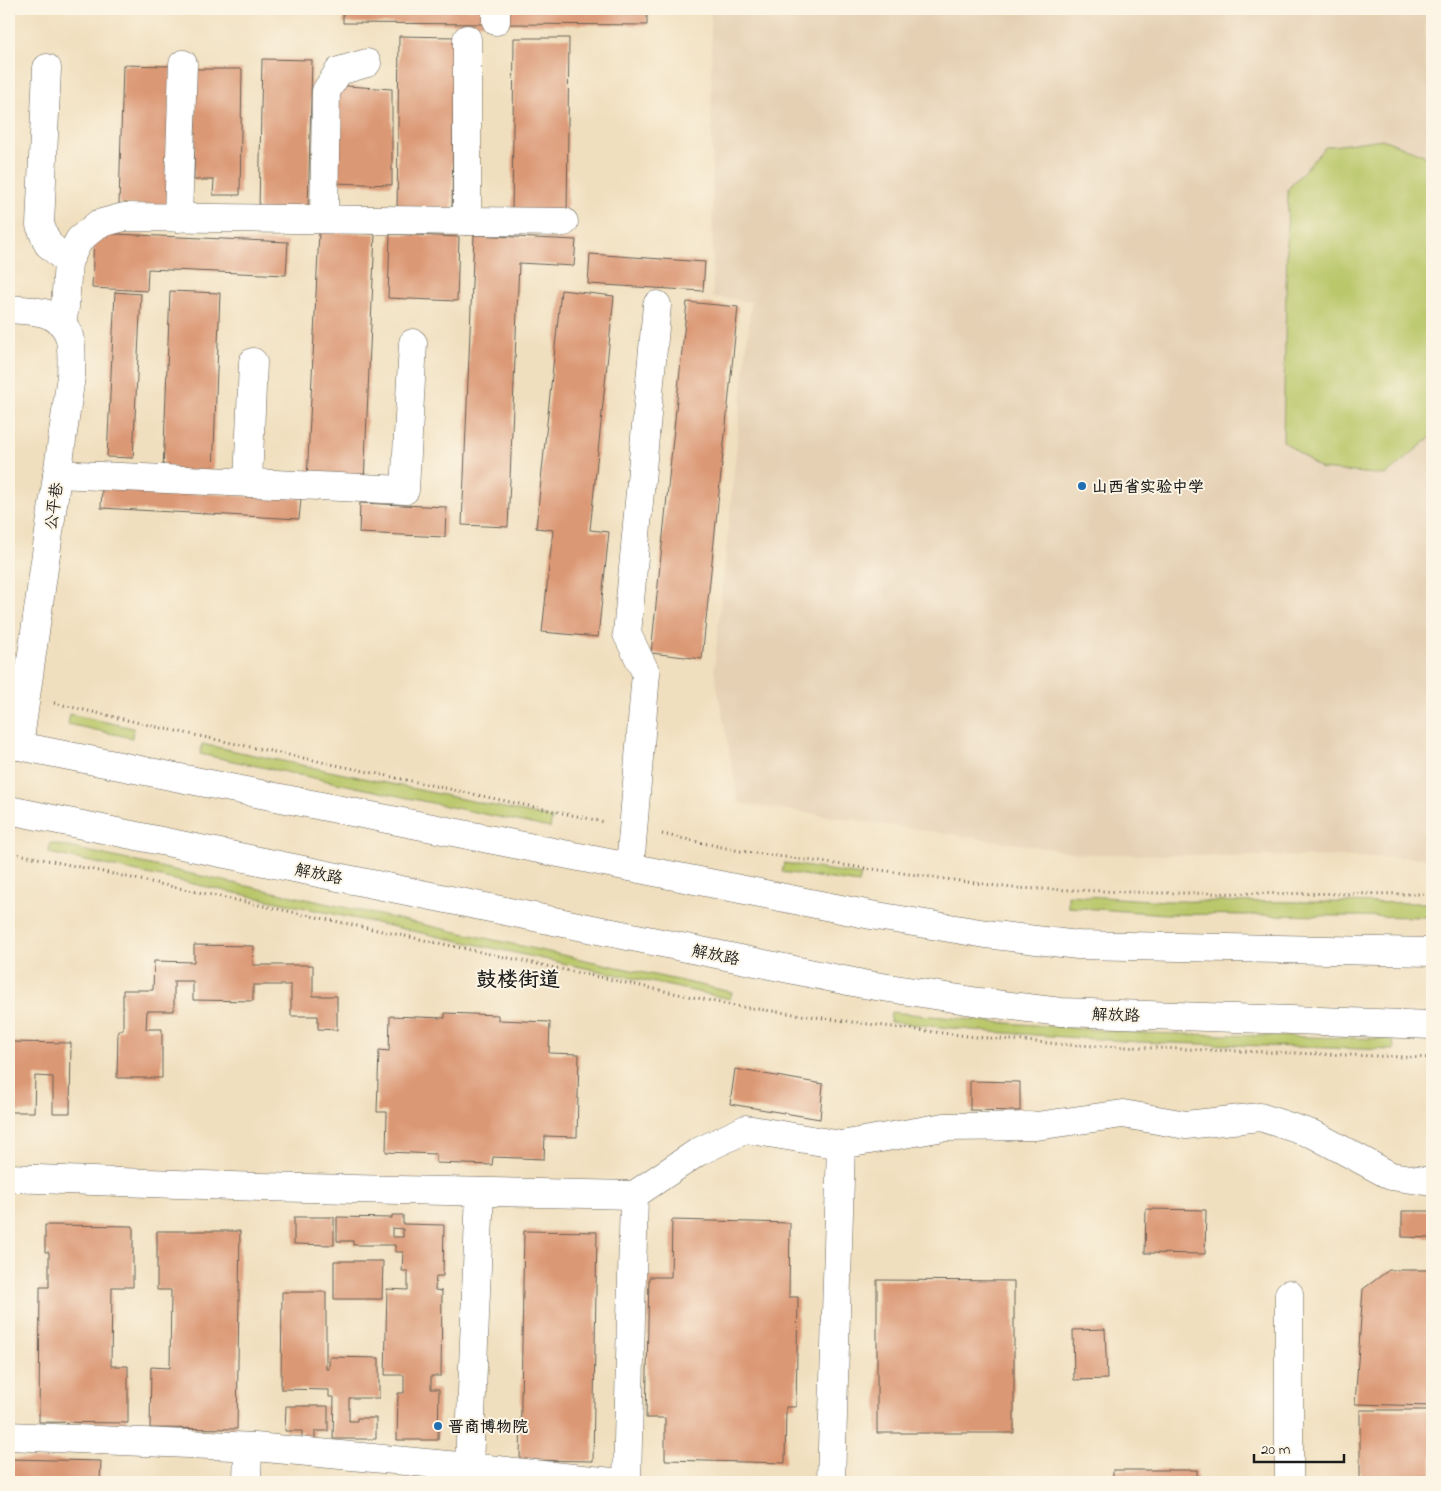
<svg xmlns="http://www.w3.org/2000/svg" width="1441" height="1491" viewBox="0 0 1441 1491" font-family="'Indie Flower','LXGW WenKai TC',sans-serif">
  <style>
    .built { fill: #e5d0b4 }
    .green { fill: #bac76a; stroke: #6b7243 }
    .building { fill: #db9874; fill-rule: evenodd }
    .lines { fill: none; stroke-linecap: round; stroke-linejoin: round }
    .minor-casing { stroke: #666055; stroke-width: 29 }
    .major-casing { stroke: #666055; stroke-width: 29 }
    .path { stroke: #666055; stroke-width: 3; stroke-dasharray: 1 4; stroke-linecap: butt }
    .minor { stroke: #fff; stroke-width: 28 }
    .major { stroke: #fff; stroke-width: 28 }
    .poi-dot { fill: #1f6fb2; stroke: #fcf5e5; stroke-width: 2 }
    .labels { text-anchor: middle; stroke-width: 4; stroke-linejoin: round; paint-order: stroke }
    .poi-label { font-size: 16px; font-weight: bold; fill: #1c1c1c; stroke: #fcf5e5; text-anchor: start }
    .street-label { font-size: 16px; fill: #1c1c1c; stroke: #fcf5e5 }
    .district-label { font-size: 21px; font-weight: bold; fill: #1c1c1c; stroke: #fcf5e5 }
  </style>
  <rect width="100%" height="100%" fill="#fcf5e5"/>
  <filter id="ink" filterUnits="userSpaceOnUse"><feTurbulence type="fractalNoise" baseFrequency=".02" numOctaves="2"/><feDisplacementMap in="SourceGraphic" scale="10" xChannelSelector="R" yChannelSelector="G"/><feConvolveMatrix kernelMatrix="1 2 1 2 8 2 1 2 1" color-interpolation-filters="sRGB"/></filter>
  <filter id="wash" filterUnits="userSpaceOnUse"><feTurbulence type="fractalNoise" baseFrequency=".0096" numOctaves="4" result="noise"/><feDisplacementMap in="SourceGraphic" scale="20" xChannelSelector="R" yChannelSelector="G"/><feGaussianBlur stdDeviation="1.12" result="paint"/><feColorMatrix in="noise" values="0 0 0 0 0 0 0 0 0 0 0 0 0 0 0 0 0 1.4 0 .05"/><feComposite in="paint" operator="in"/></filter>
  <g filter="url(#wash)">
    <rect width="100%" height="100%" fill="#f0dfbe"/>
    <path class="built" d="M711,9H1425L1426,67H1432V858L1085,854L739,803L714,670L751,302L713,297Z"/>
    <g class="green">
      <path d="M1382,139L1424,155L1432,175V436L1386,475L1321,469L1283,441L1288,189L1325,147Z"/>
      <path d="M70,714L133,728L132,738L68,724Z"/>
      <path d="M202,744L552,818L550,828L200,754Z"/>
      <path d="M50,843L732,992L730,999L49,853Z"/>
      <path d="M784,863L861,875L859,883L782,872Z"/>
      <path d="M1068,895L1166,901L1432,903V917L1166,914L1068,907Z"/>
      <path d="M891,1012L994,1022L1141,1033L1393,1039L1394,1050L1139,1042L992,1032L890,1022Z"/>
    </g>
    <g id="blocks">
      <g class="building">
        <path d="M343,9H486V24L343,23Z"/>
        <path d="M504,9H647V25L504,24Z"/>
        <path d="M399,36L454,37L452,215H397Z"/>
        <path d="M514,38H569L567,217L512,216Z"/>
        <path d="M262,59L312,60L308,211L259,210Z"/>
        <path d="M9,61L13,62L10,152H9Z"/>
        <path d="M123,65L171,66L167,206L119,204Z"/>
        <path d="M196,69H242L240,195H213L214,180H194Z"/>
        <path d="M347,86L392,89V185L334,183L337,94L341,88Z"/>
        <path d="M319,232L375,234L364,483L307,480Z"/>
        <path d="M94,233L288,242L286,275L148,269L147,291L92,288Z"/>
        <path d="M390,234L459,237L457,301L388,298Z"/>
        <path d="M474,235L576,240L574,266L519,263L508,527L462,525Z"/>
        <path d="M590,254L705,262L703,291L588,284Z"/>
        <path d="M561,290L614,296L590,530L609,532L598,637L542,632L553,530L536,528Z"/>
        <path d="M170,291L220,293L213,473L163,471Z"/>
        <path d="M115,292L141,294L133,458L107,457Z"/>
        <path d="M687,302L738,307L702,659L651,653Z"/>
        <path d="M102,488L301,499L299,519L101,508Z"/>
        <path d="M360,503L446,507L445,537L359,533Z"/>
        <path d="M194,945L254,946L253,965H313V996H337V1030L318,1029V1016H291V985H253V1001L193,1000V981H174V1011H147L146,1029H162V1078H117L118,1030H123V990H153L154,961L194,962Z"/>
        <path d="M445,1013L498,1015V1020L550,1022L549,1053L579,1054L577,1137L545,1136L544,1159L493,1157L492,1165L436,1163V1154L386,1152L387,1112H377L379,1050L389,1051L390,1016L445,1018Z"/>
        <path d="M9,1042L71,1043L70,1113H53V1077L35,1076L34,1112H10Z"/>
        <path d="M735,1069L823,1084L820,1119L730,1104Z"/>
        <path d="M970,1081L1020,1082V1111L970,1110Z"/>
        <path d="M1146,1209L1206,1210L1205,1254L1145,1253Z"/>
        <path d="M1402,1211H1432V1238L1402,1237Z"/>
        <path d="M392,1215H403V1224L444,1225L443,1276H436L435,1290L442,1291L441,1376H431V1389H439L438,1440H397L398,1393H404V1375H385L387,1289L408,1290V1271H402L403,1252H395V1245H353V1241H337V1217L392,1218ZM392,1228L403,1229V1237H392Z"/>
        <path d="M294,1217H334V1245L294,1244Z"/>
        <path d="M672,1220L790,1223L789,1297H798L796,1407H786L785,1463L665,1460V1418H646L649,1277H671Z"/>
        <path d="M45,1225L133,1226V1287H112L111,1366H128V1423L39,1422L40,1287H49V1252H45Z"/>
        <path d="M157,1231H240L237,1429L150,1428L151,1367L170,1368L171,1290H157Z"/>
        <path d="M524,1231L597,1232L593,1461L520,1460Z"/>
        <path d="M334,1261H383L382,1299H334Z"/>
        <path d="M1389,1270H1432V1406L1355,1404L1363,1289Z"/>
        <path d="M877,1280L1014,1281V1433H877Z"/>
        <path d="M282,1292H326V1369H329V1357L379,1358V1398H349V1421H357V1418H376V1439H333L334,1397H329V1390L281,1389Z"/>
        <path d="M1105,1329L1107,1379L1074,1380L1073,1330Z"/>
        <path d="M286,1406H328V1431H315V1439H302V1431H285Z"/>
        <rect x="1360" y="1410" width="72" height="72"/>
        <path d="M9,1459L101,1461L100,1482H9Z"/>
        <rect x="1113" y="1470" width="84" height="12"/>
      </g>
    </g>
  </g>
  <g filter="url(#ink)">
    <use href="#blocks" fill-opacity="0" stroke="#666055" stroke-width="1"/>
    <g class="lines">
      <defs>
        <g id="minor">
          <path d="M496,21V9"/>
          <path d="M47,68L40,225L48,244L68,262"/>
          <path d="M178,218L183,64"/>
          <path d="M324,219L326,91L339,71L367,63"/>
          <path d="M467,221V39"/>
          <path d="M9,309C20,310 34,310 44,313C75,322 72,349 71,376L19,746"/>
          <path d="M62,322L65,307L68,262L79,240L98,224L124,217L564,222"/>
          <path d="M57,474L405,490L413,343"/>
          <path d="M248,483L253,362"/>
          <path d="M630,867L646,673L627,634L657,305"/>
          <path d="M9,1178L260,1187L634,1195L698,1152L746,1129L841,1145L944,1127L1036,1126L1123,1114L1186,1125L1260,1117L1315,1135L1391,1176L1432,1182"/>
          <path d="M1289,1294V1482"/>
          <path d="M9,1436L255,1447L469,1467L612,1482"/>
          <path d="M469,1467L480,1192"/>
          <path d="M247,1482L248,1447"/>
          <path d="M627,1482L634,1195"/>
          <path d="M831,1482L841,1145"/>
        </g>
        <g id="major">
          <path d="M9,744L871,915L986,934L1078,945L1432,952"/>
          <path d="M9,810L863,984L979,1002L1061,1012L1432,1025"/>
        </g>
      </defs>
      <use href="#minor" class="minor-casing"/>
      <use href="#major" class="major-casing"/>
      <g class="path">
        <path d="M54,703L166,729L605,822"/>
        <path d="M662,834L740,851L1012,888L1161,893L1432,894"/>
        <path d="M9,852L735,1006L860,1023L976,1037L1071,1045L1432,1058"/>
      </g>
      <use href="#minor" class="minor"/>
      <use href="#major" class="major"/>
    </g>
  </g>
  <g class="poi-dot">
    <circle cx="1082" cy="486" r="5"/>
    <circle cx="438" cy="1426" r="5"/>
  </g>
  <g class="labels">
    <g class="poi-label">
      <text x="1092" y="492">山西省实验中学</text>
      <text x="448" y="1432">晋商博物院</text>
    </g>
    <g class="street-label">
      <text transform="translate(53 506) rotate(-82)" y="6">公平巷</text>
      <text transform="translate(319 873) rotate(11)" y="6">解放路</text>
      <text transform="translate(716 954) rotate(11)" y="6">解放路</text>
      <text transform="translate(1116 1014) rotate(2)" y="6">解放路</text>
    </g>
    <g class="district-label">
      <text x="518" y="986">鼓楼街道</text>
    </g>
  </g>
  <rect width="1441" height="1491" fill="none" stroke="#fcf5e5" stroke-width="30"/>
  <path d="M1254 1454v8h90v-8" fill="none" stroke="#1c1c1c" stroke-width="2.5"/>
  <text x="1261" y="1454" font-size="15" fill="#1c1c1c" stroke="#fcf5e5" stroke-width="4" paint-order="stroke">20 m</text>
</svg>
